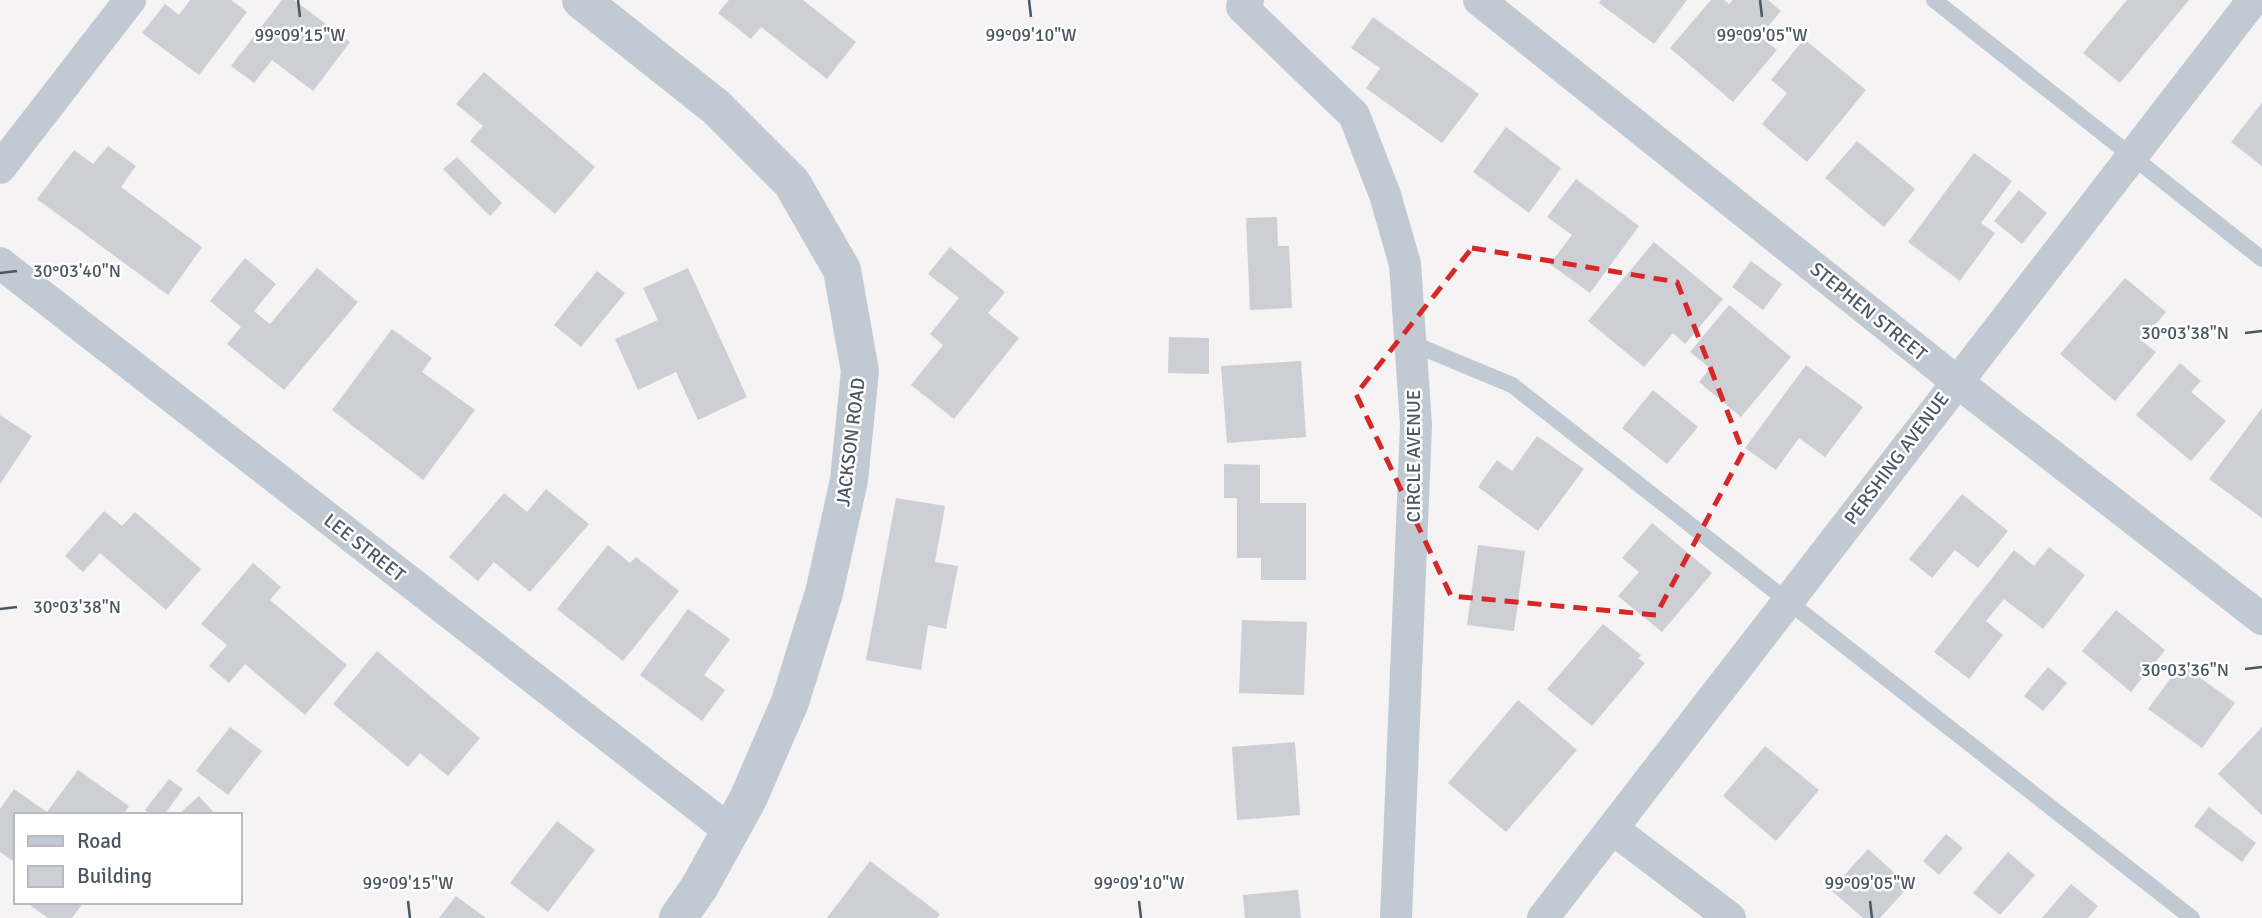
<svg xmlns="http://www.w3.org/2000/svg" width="2262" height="918" viewBox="0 0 2262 918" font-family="Signika,sans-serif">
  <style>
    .building { fill: #cdcfd5 }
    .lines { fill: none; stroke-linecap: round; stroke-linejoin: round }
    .service { stroke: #c1cad2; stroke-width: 16 }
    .minor { stroke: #c1cad2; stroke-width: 32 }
    .tertiary { stroke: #c1cad2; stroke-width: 38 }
    .marked { fill: none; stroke: #d62828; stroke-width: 5; stroke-dasharray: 14 9; stroke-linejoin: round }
    .ticks { fill: none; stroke: #4a5661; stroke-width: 2.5 }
    .labels { text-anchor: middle; stroke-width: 5; stroke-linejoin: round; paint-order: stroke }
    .street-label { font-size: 19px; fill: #4a5661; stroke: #fff }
    .ticks-label { font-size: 18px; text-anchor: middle; fill: #4a5661; stroke: #fff; stroke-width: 5; stroke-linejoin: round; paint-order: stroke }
  </style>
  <rect width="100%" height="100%" fill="#f5f3f3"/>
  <g class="building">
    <path d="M190,0H231L247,12L199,75L142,33L165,4L179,15Z"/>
    <path d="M282,0H294L350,42L313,91L272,60L254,83L231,66Z"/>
    <path d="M729,0H803L856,42L827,79L761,27L751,39L718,13Z"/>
    <path d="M1601,0H1687L1654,44L1599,3Z"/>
    <path d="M1711,0H1724L1729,4L1733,0H1768L1781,11L1760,36L1777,50L1733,102L1670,48Z"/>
    <path d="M2127,0H2189L2120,83L2083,53Z"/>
    <path d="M1373,17L1479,94L1442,143L1366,88L1380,68L1351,48Z"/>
    <path d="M1804,39L1866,90L1807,162L1762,124L1787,93L1771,80Z"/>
    <path d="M484,72L595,167L555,214L470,141L483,126L456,104Z"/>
    <path d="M2262,103V166L2231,142Z"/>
    <path d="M1506,127L1561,168L1529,213L1473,172Z"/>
    <path d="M1857,141L1915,189L1884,227L1825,178Z"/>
    <path d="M108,146L136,166L121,187L202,247L168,295L37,199L74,150L93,164Z"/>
    <path d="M1974,153L2012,181L1981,223L1995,233L1960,281L1908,242Z"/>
    <path d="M457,157L502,203L490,216L443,169Z"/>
    <path d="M1576,179L1639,226L1590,293L1550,264L1572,235L1547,217Z"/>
    <path d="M2019,190L2047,213L2022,244L1994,221Z"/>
    <path d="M1277,217L1278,246H1289L1292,308L1250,310L1246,218Z"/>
    <path d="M1654,242L1723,299L1685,344L1673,333L1644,367L1588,321Z"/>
    <path d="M950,247L1005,292L988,313L1019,338L954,419L911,385L943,345L930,334L959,298L928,274Z"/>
    <path d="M245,258L276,284L254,311L270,324L317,268L358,302L284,390L227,344L241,327L210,301Z"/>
    <path d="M1751,261L1782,284L1763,310L1732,287Z"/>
    <path d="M688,268L747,397L698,420L676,372L638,390L615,339L658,320L643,288Z"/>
    <path d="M597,271L625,293L581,347L554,325Z"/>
    <path d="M2125,278L2166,312L2142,341L2156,352L2115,401L2060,354Z"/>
    <path d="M1729,305L1791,357L1741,417L1699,382L1710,368L1690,352Z"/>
    <path d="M392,329L432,358L422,372L475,410L423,480L332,410Z"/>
    <path d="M1169,337L1209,338V374L1168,373Z"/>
    <path d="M1301,361L1306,437L1227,443L1221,366Z"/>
    <path d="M2180,363L2201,381L2191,392L2226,421L2191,461L2136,415Z"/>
    <path d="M1806,365L1863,407L1825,457L1799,438L1776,470L1745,448Z"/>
    <path d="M1653,390L1698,427L1667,464L1622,428Z"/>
    <path d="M2262,408V518L2209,479Z"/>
    <path d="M0,415L32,436L0,484Z"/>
    <path d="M1537,436L1584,469L1538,531L1478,487L1497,460L1512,471Z"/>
    <path d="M1224,464L1260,465V503H1306V580H1261V558H1237V498H1224Z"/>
    <path d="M546,489L589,524L530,592L494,562L478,581L449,557L504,493L527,512Z"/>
    <path d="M1962,494L2008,531L1978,568L1955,550L1932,578L1909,559Z"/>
    <path d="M896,498L945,506L935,562L958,566L946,629L928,625L921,670L866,660Z"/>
    <path d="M104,511L122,526L135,512L201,569L166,610L100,553L83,572L65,556Z"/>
    <path d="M1652,523L1712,573L1662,632L1618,596L1639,572L1622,558Z"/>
    <path d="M608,545L630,563L636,557L679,591L623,661L557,609Z"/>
    <path d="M1478,545L1525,551L1514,631L1467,625Z"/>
    <path d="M2049,547L2085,575L2043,629L2004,599L1986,621L2003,635L1969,679L1934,652L2014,550L2034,566Z"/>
    <path d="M253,563L281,587L270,600L347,665L305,715L245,664L229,683L209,666L227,645L201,624Z"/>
    <path d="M688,609L730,639L704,675L725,690L702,721L640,675Z"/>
    <path d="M2116,610L2165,650L2131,692L2082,651Z"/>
    <path d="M1242,620L1307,622L1304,695L1239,693Z"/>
    <path d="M1603,624L1641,655L1638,658L1645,663L1592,726L1547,689Z"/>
    <path d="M377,651L480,738L448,776L420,753L408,767L333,704Z"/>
    <path d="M2181,664L2235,703L2202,748L2148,709Z"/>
    <path d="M2048,667L2067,683L2043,711L2024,696Z"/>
    <path d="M1518,700L1577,750L1506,832L1448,783Z"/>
    <path d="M230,727L262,751L228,795L196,771Z"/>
    <path d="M2262,727V815L2218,774Z"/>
    <path d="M1295,742L1300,815L1237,820L1232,747Z"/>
    <path d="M1765,746L1819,790L1776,841L1723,796Z"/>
    <path d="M78,770L129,806L123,815H16V863L0,852V809L14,789L47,812Z"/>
    <path d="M169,779L183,789L164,815H151L145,810Z"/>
    <path d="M199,796L216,815H178Z"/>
    <path d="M2209,807L2256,843L2242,862L2194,826Z"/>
    <path d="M557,821L595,850L548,912L510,883Z"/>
    <path d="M1946,834L1963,848L1939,875L1923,861Z"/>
    <path d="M1868,849L1909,886L1880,918H1863L1831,890Z"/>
    <path d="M2008,852L2035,875L2000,915L1973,893Z"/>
    <path d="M870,861L940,914L937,918H827Z"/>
    <path d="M2071,884L2098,906L2088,918H2042Z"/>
    <path d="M1298,890L1301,918H1245L1243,895Z"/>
    <path d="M456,896L486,918H439Z"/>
    <path d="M33,902H84L72,918H48L31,906Z"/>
  </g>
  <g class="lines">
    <g class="service">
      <path d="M1934,0L2262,259"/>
      <path d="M1411,343L1512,385L2192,918"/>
    </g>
    <g class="minor">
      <path d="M1248,0L1242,7L1354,115L1385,195L1405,264L1416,425L1396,918"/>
      <path d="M1479,0L1956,381L2262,619"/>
      <path d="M0,168L130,0"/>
      <path d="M0,263L730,831"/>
      <path d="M1613,829L1730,918"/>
      <path d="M1543,918L2253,0"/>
    </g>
    <path class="tertiary" d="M581,0L716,107L792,183L842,270L860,371L849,480L824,593L790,702L748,799L700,886L678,918"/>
  </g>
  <path class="marked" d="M1472,248L1677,282L1743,452L1656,615L1451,596L1356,394Z"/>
  <path class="ticks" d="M298,0L300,17M1029,0L1031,17M1760,0L1762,17M0,273L17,271M2245,333L2262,331M0,609L17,607M2245,669L2262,667M408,901L410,918M1139,901L1141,918M1870,901L1872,918"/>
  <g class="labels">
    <g class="street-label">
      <text transform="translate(1869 311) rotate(39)" y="7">STEPHEN STREET</text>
      <text transform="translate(850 442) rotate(-83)" y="7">JACKSON ROAD</text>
      <text transform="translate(1413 456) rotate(-90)" y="7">CIRCLE AVENUE</text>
      <text transform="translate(1896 458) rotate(-53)" y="7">PERSHING AVENUE</text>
      <text transform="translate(365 547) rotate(38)" y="7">LEE STREET</text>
    </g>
  </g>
  <g class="ticks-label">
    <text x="300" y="41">99°09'15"W</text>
    <text x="1031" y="41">99°09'10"W</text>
    <text x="1762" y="41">99°09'05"W</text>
    <text x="77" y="277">30°03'40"N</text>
    <text x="2185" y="339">30°03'38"N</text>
    <text x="77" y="613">30°03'38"N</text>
    <text x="2185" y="676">30°03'36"N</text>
    <text x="408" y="889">99°09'15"W</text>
    <text x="1139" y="889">99°09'10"W</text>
    <text x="1870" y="889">99°09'05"W</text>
  </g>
  <rect x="14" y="813" width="228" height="91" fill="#ffffff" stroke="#b7bbc0" stroke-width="2"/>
  <rect x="28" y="836" width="35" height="10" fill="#c1cad2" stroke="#b7bbc0" stroke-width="2"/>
  <text x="77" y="848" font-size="21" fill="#4a5661">Road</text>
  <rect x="28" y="866" width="35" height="21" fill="#cdcfd5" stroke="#b7bbc0" stroke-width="2"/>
  <text x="77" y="883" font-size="21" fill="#4a5661">Building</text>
</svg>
